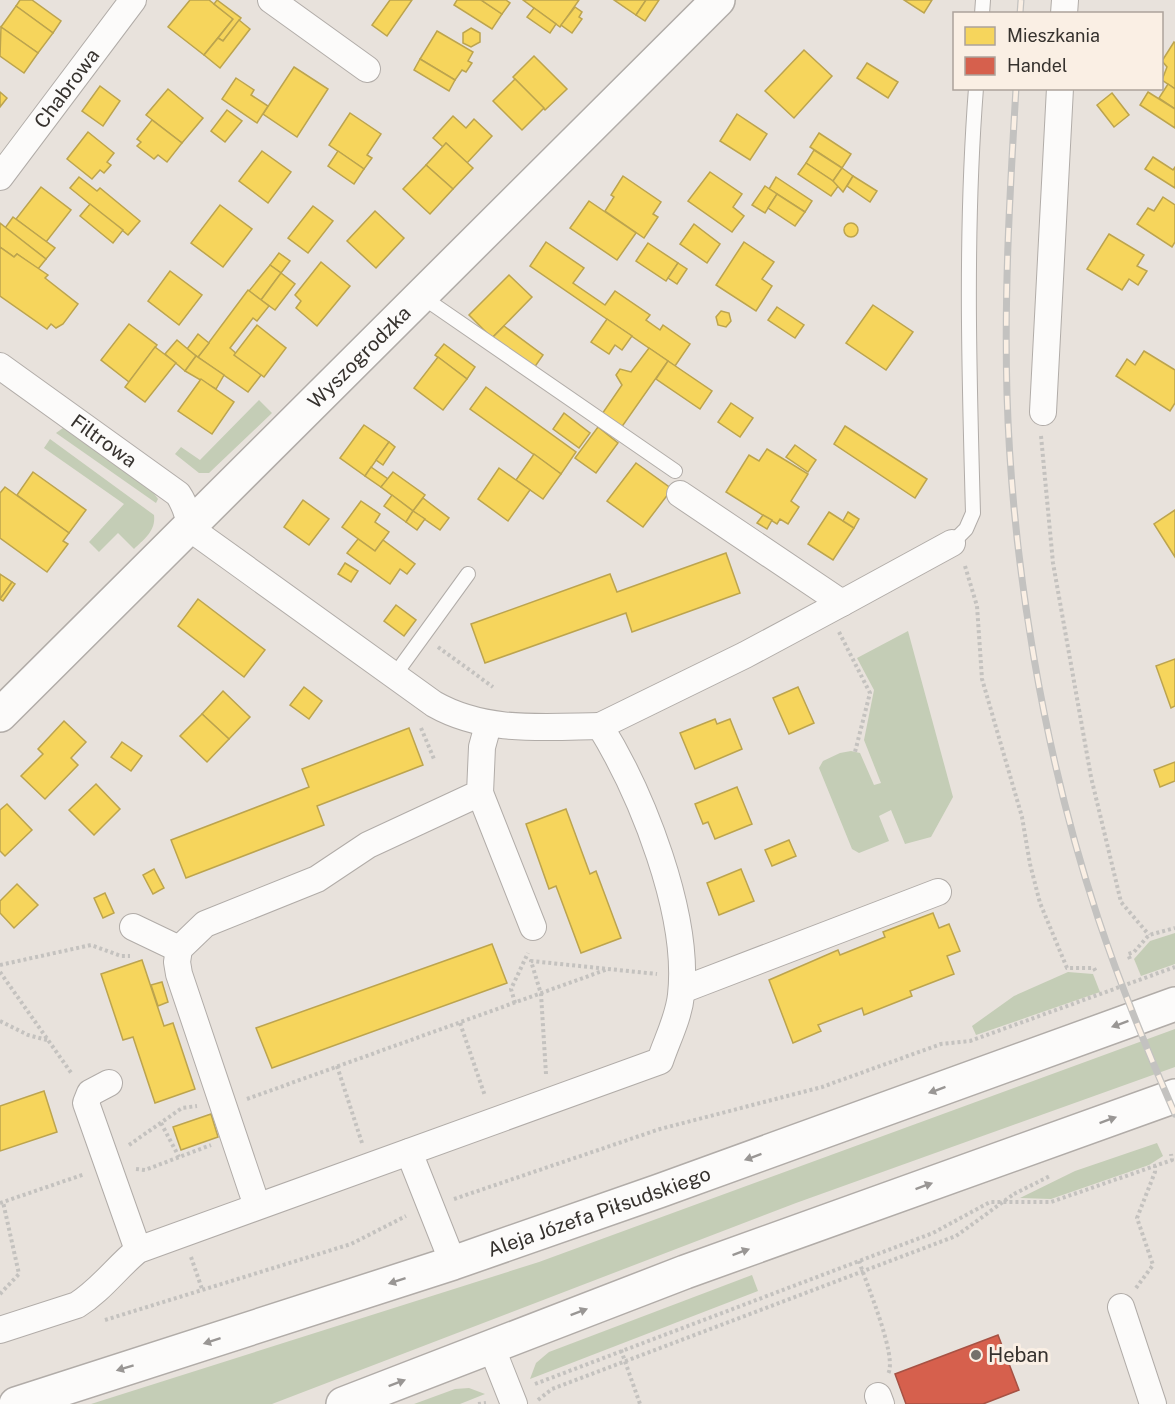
<svg xmlns="http://www.w3.org/2000/svg" width="1175" height="1404" viewBox="0 0 1175 1404" font-family="'Public Sans',sans-serif">
  <style>
    .green { fill: #c4cdb6 }
    .homes { fill: #f6d55c; stroke: #bca44e; stroke-width: 1.5 }
    .shops { fill: #d6604d; stroke: #a65244; stroke-width: 1.5 }
    .lines { fill: none; stroke-linecap: round; stroke-linejoin: round }
    .lane-casing { stroke: #b1aca8; stroke-width: 16 }
    .street-casing { stroke: #b1aca8; stroke-width: 28 }
    .secondary-casing { stroke: #b1aca8; stroke-width: 36 }
    .path { stroke: #c4c2bf; stroke-width: 4; stroke-dasharray: 3 3; stroke-linecap: butt }
    .lane { stroke: #fcfbfa; stroke-width: 14 }
    .street { stroke: #fcfbfa; stroke-width: 26 }
    .secondary { stroke: #fcfbfa; stroke-width: 33 }
    .rail-casing { stroke: #c3c2c0; stroke-width: 7 }
    .rail { stroke: #faefe4; stroke-width: 4.5; stroke-dasharray: 14; stroke-linecap: butt }
    .oneway { fill: #999694 }
    .poi-dot { fill: #74706b; stroke: #faefe4; stroke-width: 2 }
    .labels { text-anchor: middle; stroke-width: 6; stroke-linejoin: round; paint-order: stroke }
    .street-label { font-size: 20px; fill: #36322e; stroke: #faefe4 }
    .poi-label { font-size: 20px; fill: #36322e; stroke: #faefe4; text-anchor: start }
  </style>
  <rect width="100%" height="100%" fill="#e8e2dc"/>
  <g class="green">
    <path d="M259,400L272,413L209,473H199L175,454L181,447L200,460Z"/>
    <path d="M63,428L153,492L158,499L156,503L56,433Z"/>
    <path d="M50,439L154,515C156,531 144,539 134,549L118,533L99,552L89,542L124,504L44,448Z"/>
    <path d="M908,631L953,797L931,837L905,844L891,810L879,816L889,841L859,853L852,849L819,768L823,761L840,753L851,751L860,753L874,785L881,783L864,740L874,690L857,658Z"/>
    <path d="M1175,933V964L1141,976L1134,959L1150,941Z"/>
    <path d="M1068,972L1093,974L1100,992L976,1035L972,1026L1014,996Z"/>
    <path d="M1175,1029V1067L796,1203L272,1404H91L539,1262Z"/>
    <path d="M1157,1143L1163,1156L1149,1165L1051,1199L1020,1198L1075,1171Z"/>
    <path d="M752,1275L758,1291L530,1379L536,1363L549,1352Z"/>
    <path d="M469,1388L485,1394L460,1404H414L455,1389Z"/>
  </g>
  <g class="homes">
    <path d="M20,0H32L61,21L53,33L16,6Z"/>
    <path d="M190,0H209L233,19L204,55L168,27Z"/>
    <path d="M217,0L241,18L223,41L218,38L233,19L214,4Z"/>
    <path d="M390,0H412L387,36L372,25Z"/>
    <path d="M457,0H481L502,14L492,29L454,5Z"/>
    <path d="M481,0H506L510,3L502,14Z"/>
    <path d="M523,0H579L560,27Z"/>
    <path d="M614,0H646L636,15Z"/>
    <path d="M646,0H659L645,21L636,15Z"/>
    <path d="M904,0H932L924,13Z"/>
    <path d="M16,6L53,33L38,53L1,27Z"/>
    <path d="M575,7L582,12L579,17L582,19L572,33L561,25Z"/>
    <path d="M534,8L556,24L550,33L527,17Z"/>
    <path d="M239,20L250,29L220,68L204,55L218,38L223,41Z"/>
    <path d="M1,27L38,53L24,73L0,56Z"/>
    <path d="M471,28L480,33V42L471,47L463,43V33Z"/>
    <path d="M437,31L473,52L468,61L472,63L466,72L462,70L455,80L420,59Z"/>
    <path d="M1174,42L1175,43V89L1162,80L1167,67L1162,61Z"/>
    <path d="M804,50L832,76L794,118L765,91Z"/>
    <path d="M534,56L567,89L545,110L513,77Z"/>
    <path d="M420,59L455,80L449,91L414,70Z"/>
    <path d="M867,63L898,82L888,98L857,78Z"/>
    <path d="M294,67L328,89L297,137L263,114Z"/>
    <path d="M236,78L254,90L251,95L268,106L257,123L222,99Z"/>
    <path d="M515,79L544,108L522,130L493,101Z"/>
    <path d="M1168,84L1175,89V109L1159,98Z"/>
    <path d="M100,86L120,101L103,126L82,111Z"/>
    <path d="M168,89L203,118L182,143L146,115Z"/>
    <path d="M0,92L7,98L0,107Z"/>
    <path d="M1148,92L1175,109V128L1140,105Z"/>
    <path d="M1112,93L1129,115L1114,127L1097,105Z"/>
    <path d="M227,110L242,121L225,142L211,131Z"/>
    <path d="M350,113L381,134L367,155L372,158L364,169L329,145Z"/>
    <path d="M737,114L767,134L750,160L720,141Z"/>
    <path d="M453,116L466,128L474,119L492,136L467,163L446,143L443,147L433,138Z"/>
    <path d="M152,120L182,143L167,162L158,155L154,159L137,146L141,142L137,139Z"/>
    <path d="M88,132L114,153L107,162L111,165L104,173L100,170L92,179L67,159Z"/>
    <path d="M819,133L851,154L842,168L810,147Z"/>
    <path d="M446,143L473,168L453,189L426,165Z"/>
    <path d="M814,150L842,168L833,181L806,163Z"/>
    <path d="M262,151L291,172L268,203L239,181Z"/>
    <path d="M338,151L364,169L354,184L328,166Z"/>
    <path d="M1153,157L1173,170L1175,167V188L1145,169Z"/>
    <path d="M806,163L839,185L831,196L798,174Z"/>
    <path d="M426,165L453,189L430,214L403,189Z"/>
    <path d="M842,168L853,176L843,192L833,181Z"/>
    <path d="M710,172L742,194L733,207L744,216L732,232L688,201Z"/>
    <path d="M623,176L661,202L653,214L658,217L644,238L605,211L614,197L611,195Z"/>
    <path d="M853,176L877,191L870,202L847,186Z"/>
    <path d="M79,177L97,191L100,188L140,221L128,235L70,188Z"/>
    <path d="M776,177L812,201L805,212L769,189Z"/>
    <path d="M765,186L777,194L765,213L752,205Z"/>
    <path d="M41,187L71,210L46,242L16,219Z"/>
    <path d="M777,194L805,212L795,226L768,208Z"/>
    <path d="M1163,197L1175,205V242L1172,247L1137,224L1148,208L1154,211Z"/>
    <path d="M589,201L636,233L617,260L570,228Z"/>
    <path d="M90,204L123,230L113,243L80,216Z"/>
    <path d="M220,205L252,229L223,267L191,243Z"/>
    <path d="M313,206L333,221L308,253L288,238Z"/>
    <path d="M375,211L404,238L376,268L347,241Z"/>
    <path d="M13,217L55,248L46,259L5,228Z"/>
    <circle cx="851" cy="230" r="7"/>
    <path d="M0,223L46,259L38,269L17,254L14,257L0,247Z"/>
    <path d="M694,224L720,244L707,263L680,244Z"/>
    <path d="M1109,234L1144,255L1137,266L1147,271L1138,285L1129,279L1122,290L1087,269Z"/>
    <path d="M546,242L584,268L573,283L605,305L615,291L650,315L646,320L660,330L663,325L690,344L675,366L530,266Z"/>
    <path d="M744,242L774,262L762,279L772,286L756,311L716,285Z"/>
    <path d="M648,243L678,263L666,281L636,261Z"/>
    <path d="M0,247L14,257L17,254L48,275L45,278L78,304L63,324L56,328L51,324L47,329L0,296Z"/>
    <path d="M279,253L290,261L281,273L270,265Z"/>
    <path d="M321,262L350,286L317,326L296,308L301,301L295,295Z"/>
    <path d="M678,263L687,269L677,284L668,278Z"/>
    <path d="M270,265L281,273L261,300L249,291Z"/>
    <path d="M170,271L202,295L179,325L148,301Z"/>
    <path d="M281,273L295,284L275,310L261,300Z"/>
    <path d="M509,275L532,297L492,338L469,315Z"/>
    <path d="M248,290L269,306L257,321L253,318L230,348L261,375L248,392L198,357Z"/>
    <path d="M873,305L913,332L886,370L846,343Z"/>
    <path d="M777,307L804,325L795,338L768,320Z"/>
    <path d="M721,311L729,313L731,321L726,327L718,325L716,317Z"/>
    <path d="M607,319L632,336L622,350L615,345L609,354L591,342Z"/>
    <path d="M129,324L157,345L129,382L101,360Z"/>
    <path d="M257,325L286,348L264,377L234,355Z"/>
    <path d="M504,326L543,355L534,368L492,338Z"/>
    <path d="M198,334L209,343L198,357L187,349Z"/>
    <path d="M177,340L196,356L185,371L165,354Z"/>
    <path d="M444,344L475,367L467,379L435,355Z"/>
    <path d="M155,347L176,363L145,402L125,387Z"/>
    <path d="M649,348L668,361L621,428L602,414L622,385L616,375L620,369L631,372Z"/>
    <path d="M1144,351L1175,370V403L1170,411L1116,376L1127,359L1135,365Z"/>
    <path d="M196,356L224,375L216,389L185,371Z"/>
    <path d="M438,357L467,379L443,410L414,388Z"/>
    <path d="M668,361L712,391L700,409L656,379Z"/>
    <path d="M201,379L234,402L212,434L178,411Z"/>
    <path d="M486,387L576,452L561,474L470,409Z"/>
    <path d="M731,403L753,418L740,437L718,422Z"/>
    <path d="M564,413L590,433L579,448L553,429Z"/>
    <path d="M364,425L389,442L365,476L340,458Z"/>
    <path d="M845,426L927,479L915,498L834,444Z"/>
    <path d="M598,427L618,443L596,473L575,458Z"/>
    <path d="M389,442L395,447L383,465L376,460Z"/>
    <path d="M795,445L816,460L808,472L786,457Z"/>
    <path d="M767,449L808,474L791,501L799,507L788,524L780,519L777,524L726,492L749,455L759,461Z"/>
    <path d="M534,454L561,474L543,499L516,480Z"/>
    <path d="M636,463L672,489L643,527L607,501Z"/>
    <path d="M371,467L388,479L381,487L365,476Z"/>
    <path d="M499,468L530,490L508,521L478,499Z"/>
    <path d="M33,472L86,510L69,533L17,495Z"/>
    <path d="M393,472L425,495L413,511L381,487Z"/>
    <path d="M5,487L69,533L63,541L68,544L47,572L0,538V493Z"/>
    <path d="M392,495L413,511L406,522L384,506Z"/>
    <path d="M423,498L449,518L440,530L413,511Z"/>
    <path d="M303,500L329,519L309,545L284,527Z"/>
    <path d="M361,501L380,514L375,522L389,532L375,551L342,527Z"/>
    <path d="M1175,510V557L1154,524Z"/>
    <path d="M413,511L425,519L417,530L406,522Z"/>
    <path d="M829,512L854,528L833,560L808,544Z"/>
    <path d="M848,512L859,519L854,528L843,521Z"/>
    <path d="M763,515L772,520L767,529L757,523Z"/>
    <path d="M358,539L375,551L383,540L415,564L407,574L400,569L390,584L347,553Z"/>
    <path d="M726,553L740,593L632,632L626,613L485,663L471,624L610,574L617,592Z"/>
    <path d="M345,563L358,571L351,582L338,574Z"/>
    <path d="M0,574L12,582L0,599Z"/>
    <path d="M12,582L15,584L3,601L0,599Z"/>
    <path d="M198,599L265,650L244,677L178,626Z"/>
    <path d="M396,605L416,620L404,636L384,621Z"/>
    <path d="M1175,659V706L1171,708L1156,666Z"/>
    <path d="M304,687L322,701L309,719L290,705Z"/>
    <path d="M798,687L814,723L789,734L773,698Z"/>
    <path d="M223,691L250,717L229,739L202,714Z"/>
    <path d="M202,714L229,739L207,762L180,736Z"/>
    <path d="M715,719L717,724L730,719L742,749L695,769L680,733Z"/>
    <path d="M64,721L86,742L71,758L78,765L45,799L21,776L43,754L38,749Z"/>
    <path d="M409,728L423,765L317,806L324,825L186,878L171,840L309,787L302,769Z"/>
    <path d="M122,742L142,756L131,771L111,757Z"/>
    <path d="M1175,762V781L1160,787L1154,770Z"/>
    <path d="M96,784L120,809L94,835L69,810Z"/>
    <path d="M737,787L752,824L715,839L708,822L703,824L695,804Z"/>
    <path d="M7,804L32,830L5,856L0,851V810Z"/>
    <path d="M566,809L590,874L596,871L621,938L581,953L556,886L549,889L526,824Z"/>
    <path d="M789,840L796,856L772,866L765,850Z"/>
    <path d="M154,869L164,888L153,894L143,875Z"/>
    <path d="M741,869L754,901L719,915L707,883Z"/>
    <path d="M17,884L38,905L14,928L0,913V901Z"/>
    <path d="M105,893L114,913L103,918L94,898Z"/>
    <path d="M933,913L939,928L949,924L960,951L947,956L954,974L910,991L912,996L864,1015L862,1008L818,1025L821,1031L793,1043L769,980L838,950L840,955L885,937L883,932Z"/>
    <path d="M492,944L507,983L272,1068L256,1028Z"/>
    <path d="M142,960L164,1026L173,1023L195,1089L155,1103L133,1037L123,1040L101,974Z"/>
    <path d="M162,982L168,1002L158,1006L151,985Z"/>
    <path d="M44,1091L57,1132L0,1151V1106Z"/>
    <path d="M211,1114L218,1137L181,1150L173,1127Z"/>
  </g>
  <path class="shops" d="M998,1335L1019,1390L983,1404H906L895,1374Z"/>
  <g class="lines">
    <defs>
      <g id="lane">
        <path d="M982,14L983,0"/>
        <path d="M421,296L675,471"/>
        <path d="M952,543L966,529L973,513C969,371 965,230 976,88"/>
        <path d="M394,676L468,574"/>
      </g>
      <g id="street">
        <path d="M271,0L367,69"/>
        <path d="M1064,14L1065,0"/>
        <path id="s1" d="M0,177L133,0"/>
        <path id="s2" d="M0,366L178,494C191,513 184,521 202,537L434,704C485,733 543,727 600,726C642,794 690,914 681,995C679,1017 667,1040 660,1061L138,1250C117,1267 101,1290 77,1305L0,1330"/>
        <path d="M1043,412L1060,88"/>
        <path d="M680,494L842,603L952,543"/>
        <path d="M600,726L745,655L842,603"/>
        <path d="M480,793L533,927"/>
        <path d="M133,927L179,949"/>
        <path d="M682,990L938,892"/>
        <path d="M109,1083L90,1093L86,1103L138,1250"/>
        <path d="M409,1152L453,1263"/>
        <path d="M257,1206L179,974L177,962L179,949L205,924L317,879L368,845L480,793L482,747L488,725"/>
        <path d="M1121,1307L1153,1404"/>
        <path d="M491,1346L514,1404"/>
        <path d="M878,1396L881,1404"/>
      </g>
      <g id="secondary">
        <path id="s3" d="M0,715L718,0"/>
        <path id="s4" d="M16,1404L453,1263L659,1191L1175,1004"/>
        <path d="M343,1404L685,1272L1175,1096"/>
      </g>
    </defs>
    <use href="#lane" class="lane-casing"/>
    <use href="#street" class="street-casing"/>
    <use href="#secondary" class="secondary-casing"/>
    <g class="path">
      <path d="M1041,436L1053,563L1091,777L1121,902L1149,935"/>
      <path d="M965,566L977,606L982,679L1022,817L1030,864L1040,903L1067,968H1094L1096,972"/>
      <path d="M839,632L870,693L855,752"/>
      <path d="M438,647L493,687"/>
      <path d="M421,728L434,759"/>
      <path d="M1130,959L1128,954L1134,952L1149,935L1175,928"/>
      <path d="M0,965L91,945L121,956H130"/>
      <path d="M0,972L72,1074"/>
      <path d="M515,1003L511,989L528,953"/>
      <path d="M0,1021L28,1035L47,1040"/>
      <path d="M460,1023L485,1096"/>
      <path d="M337,1066L362,1143"/>
      <path d="M546,1074L541,994L531,961L657,974"/>
      <path d="M247,1099L608,969"/>
      <path d="M161,1123L179,1157"/>
      <path d="M129,1145L182,1108L197,1106"/>
      <path d="M136,1169L145,1170L211,1145"/>
      <path d="M1014,1194L1050,1176"/>
      <path d="M454,1199L660,1129L822,1087L941,1044L970,1041L1175,967"/>
      <path d="M0,1203L85,1174"/>
      <path d="M191,1257L202,1289"/>
      <path d="M859,1261C866,1283 898,1357 888,1374"/>
      <path d="M1136,1288L1153,1265L1137,1218L1155,1172V1166"/>
      <path d="M0,1294L19,1274L3,1202"/>
      <path d="M105,1320L351,1244L406,1216"/>
      <path d="M621,1350L640,1404"/>
      <path d="M535,1384L933,1233L990,1202H1051L1172,1160L1171,1154"/>
      <path d="M538,1400L552,1389L956,1236L1014,1194"/>
      <path d="M478,1404L486,1403"/>
    </g>
    <use href="#lane" class="lane"/>
    <use href="#street" class="street"/>
    <use href="#secondary" class="secondary"/>
    <defs>
      <g id="rail">
        <path d="M1020,14L1021,0"/>
        <path d="M1016,88C1010,190 1004,292 1007,394C1012,565 1044,755 1098,918C1120,984 1147,1050 1175,1114"/>
      </g>
    </defs>
    <use href="#rail" class="rail-casing"/>
    <use href="#rail" class="rail"/>
  </g>
  <defs><path id="oneway-solid" d="M-6-.8H1V-3.2L6.5 0L1 3.2V.8H-6Z" transform="scale(1.5)"/></defs>
  <g class="oneway">
    <use href="#oneway-solid" transform="translate(1120 1024) rotate(160)"/>
    <use href="#oneway-solid" transform="translate(937 1090) rotate(160)"/>
    <use href="#oneway-solid" transform="translate(1108 1120) rotate(-20)"/>
    <use href="#oneway-solid" transform="translate(753 1157) rotate(160)"/>
    <use href="#oneway-solid" transform="translate(924 1186) rotate(-20)"/>
    <use href="#oneway-solid" transform="translate(741 1252) rotate(-20)"/>
    <use href="#oneway-solid" transform="translate(397 1281) rotate(162)"/>
    <use href="#oneway-solid" transform="translate(579 1312) rotate(-21)"/>
    <use href="#oneway-solid" transform="translate(212 1341) rotate(162)"/>
    <use href="#oneway-solid" transform="translate(125 1368) rotate(163)"/>
    <use href="#oneway-solid" transform="translate(397 1383) rotate(-21)"/>
  </g>
  <circle class="poi-dot" cx="976" cy="1355" r="6"/>
  <g class="labels">
    <g class="street-label">
      <text dy="7" stroke="none"><textPath href="#s1" startOffset="111">Chabrowa</textPath></text>
      <text dy="7" stroke="none"><textPath href="#s3" startOffset="507">Wyszogrodzka</textPath></text>
      <text dy="7" stroke="none"><textPath href="#s2" startOffset="128">Filtrowa</textPath></text>
      <text dy="7" stroke="none"><textPath href="#s4" startOffset="614">Aleja Józefa Piłsudskiego</textPath></text>
    </g>
    <g class="poi-label">
      <text x="988" y="1362">Heban</text>
    </g>
  </g>
  <rect x="953" y="12" width="210" height="78" fill="#faefe4" stroke="#aca39b" stroke-width="1.5"/>
  <rect x="965" y="27" width="30" height="18" fill="#f6d55c" stroke="#aca39b" stroke-width="1.5"/>
  <text x="1007" y="42" font-size="18" fill="#36322e">Mieszkania</text>
  <rect x="965" y="57" width="30" height="18" fill="#d6604d" stroke="#aca39b" stroke-width="1.5"/>
  <text x="1007" y="72" font-size="18" fill="#36322e">Handel</text>
</svg>
